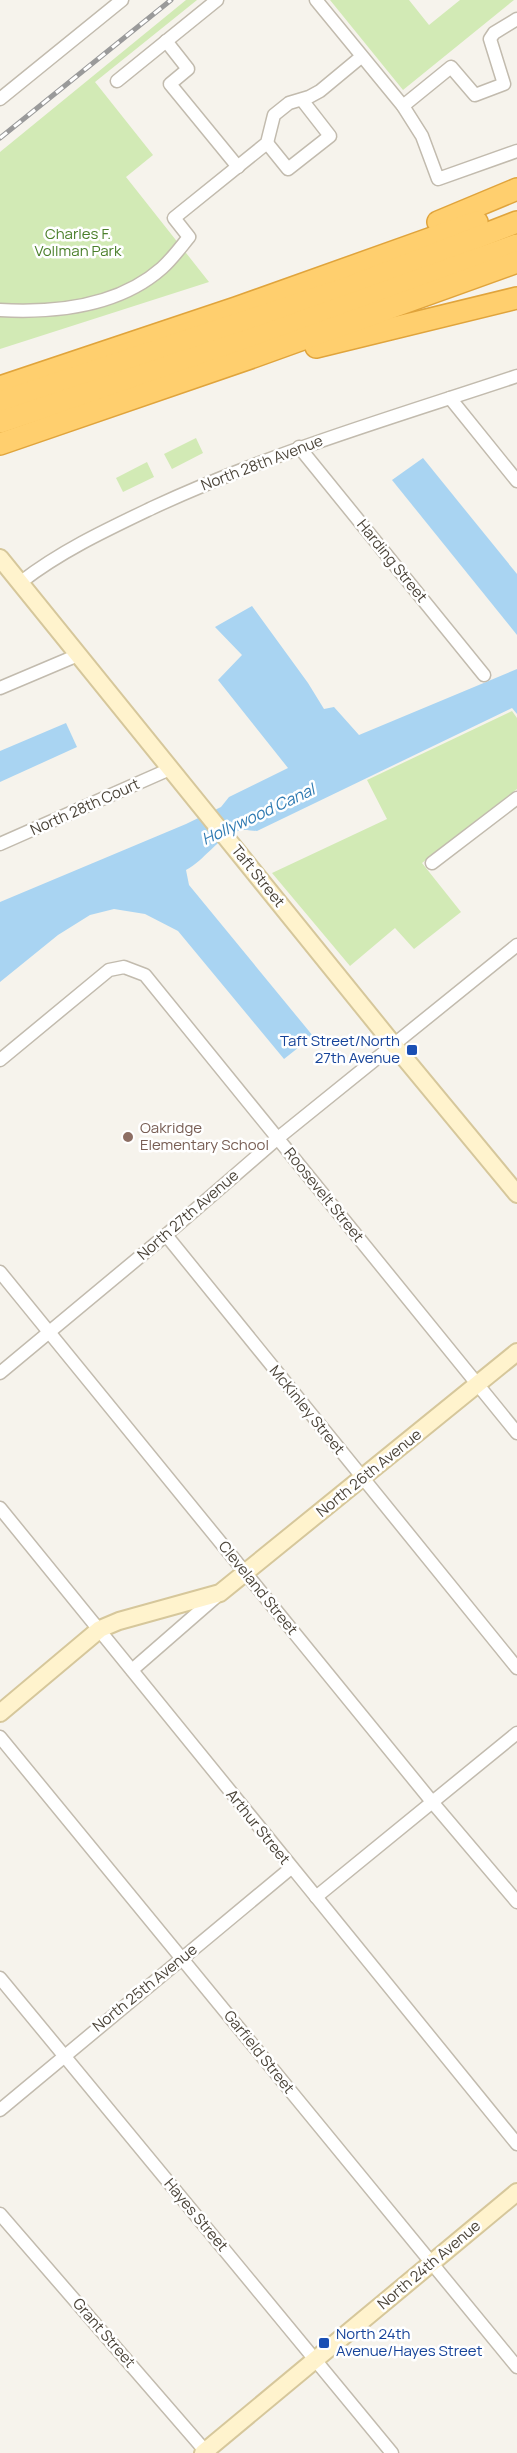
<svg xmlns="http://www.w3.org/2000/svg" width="517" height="2453" viewBox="0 0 517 2453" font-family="Manrope,sans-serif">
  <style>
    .green { fill: #d2eab5 }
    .water { fill: #a9d4f2 }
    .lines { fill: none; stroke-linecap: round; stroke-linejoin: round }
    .street-casing { stroke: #c2bbae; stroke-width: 15 }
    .secondary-casing { stroke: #d6c79b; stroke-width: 20 }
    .highway-casing { stroke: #e0a43c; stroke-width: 24 }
    .street { stroke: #fff; stroke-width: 12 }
    .secondary { stroke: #fff3cd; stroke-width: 16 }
    .highway { stroke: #ffcf6e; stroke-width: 21 }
    .rail-casing { stroke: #9a9a9a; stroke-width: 5 }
    .rail { stroke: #fff; stroke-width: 3; stroke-dasharray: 9; stroke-linecap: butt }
    .transit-dot { fill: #1a4fb4; stroke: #fff; stroke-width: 2 }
    .education-dot { fill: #8d6e63; stroke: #fff; stroke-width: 2 }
    .labels { text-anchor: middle; stroke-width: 5; stroke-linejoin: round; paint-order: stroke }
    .park-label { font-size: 15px; fill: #4a7f2a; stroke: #fff }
    .street-label { font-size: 15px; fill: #4b4439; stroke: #fff }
    .transit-label { font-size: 15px; fill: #164399; stroke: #fff; text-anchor: end }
    .education-label { font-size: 15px; fill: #785e54; stroke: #fff; text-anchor: start }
    .water-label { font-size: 16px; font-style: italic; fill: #2e7ab2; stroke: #fff }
  </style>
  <rect width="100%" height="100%" fill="#f6f3ec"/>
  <g class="green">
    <path d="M186,0H197L95,82L153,155L126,177L209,282L0,349V152Z"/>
    <path d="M330,0H409L429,25L460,0H514L403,90Z"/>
    <path d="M196,438L203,453L172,469L164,454Z"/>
    <path d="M147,462L154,477L123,492L116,478Z"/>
    <path d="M512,711L517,718V789L422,863L461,912L414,949L395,928L350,966L272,873L387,819L367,780Z"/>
  </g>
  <g class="water">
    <path d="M423,458L517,574V635L392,480Z"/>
    <path d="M252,606L308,683L324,709L334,707L359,735L517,669V714L512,708L257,831C252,831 243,829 238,831C217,838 205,860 186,870L189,885L313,1036L284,1059L178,931L145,914L114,909L90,915L58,935L0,982V902L186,824L221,807L229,797L288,768L218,680L242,655L215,627Z"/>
    <path d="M66,723L77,747L0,782V751Z"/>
  </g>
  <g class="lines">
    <defs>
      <g id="street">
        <path d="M316,0L403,106L422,136L438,179L517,151"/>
        <path d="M166,41L188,69L170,84L238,167"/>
        <path d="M117,81L217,0"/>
        <path d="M0,99L122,0"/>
        <path d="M403,106L451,67L475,95L504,84L490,39L494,33L517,19"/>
        <path d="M267,143L288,169L330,136L302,100"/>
        <path d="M0,310C55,313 118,307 162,268C172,259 180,248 189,237L174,218L267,143L274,115L289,103L309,97L320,91L361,57"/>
        <path d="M450,398L517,481"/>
        <path d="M299,447L484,675"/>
        <path d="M21,582C61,551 106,530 152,508C270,453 394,417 517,376"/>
        <path d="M0,688L78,655"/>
        <path d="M0,844L170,769"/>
        <path d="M432,863L517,798"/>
        <path d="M0,1060L109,970L124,967L145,975L517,1433"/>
        <path d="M166,1235L517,1668"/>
        <path d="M0,1272L433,1803L517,1902"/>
        <path d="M0,1373L166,1235L278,1138L517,945"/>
        <path d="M0,1508L517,2144"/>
        <path d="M132,1670L217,1596"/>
        <path d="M0,1737L517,2367"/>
        <path d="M316,1897L517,1733"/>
        <path d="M0,1978L392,2453"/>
        <path d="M0,2110L291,1868"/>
        <path d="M0,2214L207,2453"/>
      </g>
      <g id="secondary">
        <path d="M0,558L393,1044L517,1194"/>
        <path d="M0,1713L100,1629L119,1621L220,1593L517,1352"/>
        <path d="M203,2453L517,2192"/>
      </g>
      <g id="highway">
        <path d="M438,222L517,189"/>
        <path d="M316,347L517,298"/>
        <path d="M0,387L236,308L477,222"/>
        <path d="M0,402L347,288L517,222"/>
        <path d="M0,422L270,333L517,245"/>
        <path d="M0,444L253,357L517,262"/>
      </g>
    </defs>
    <use href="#street" class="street-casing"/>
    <use href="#secondary" class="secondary-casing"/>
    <use href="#highway" class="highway-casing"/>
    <use href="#street" class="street"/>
    <use href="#secondary" class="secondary"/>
    <use href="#highway" class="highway"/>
    <defs>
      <path id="rail" d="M0,138L171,0"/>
    </defs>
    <use href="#rail" class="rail-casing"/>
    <use href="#rail" class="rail"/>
  </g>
  <g class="transit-dot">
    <rect x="406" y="1044" width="12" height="12" rx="3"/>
    <rect x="318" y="2337" width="12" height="12" rx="3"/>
  </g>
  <circle class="education-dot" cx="128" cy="1137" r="6"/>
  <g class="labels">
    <g class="park-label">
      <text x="78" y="239">Charles F.<tspan x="78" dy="17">Vollman Park</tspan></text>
    </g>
    <g class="street-label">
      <text transform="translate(262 463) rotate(-21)" y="5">North 28th Avenue</text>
      <text transform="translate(392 561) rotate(51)" y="5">Harding Street</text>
      <text transform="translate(85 807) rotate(-24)" y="5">North 28th Court</text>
      <text transform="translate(258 876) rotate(51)" y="5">Taft Street</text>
      <text transform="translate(324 1195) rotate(51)" y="5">Roosevelt Street</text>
      <text transform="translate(188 1215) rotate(-41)" y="5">North 27th Avenue</text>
      <text transform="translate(307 1410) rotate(51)" y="5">McKinley Street</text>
      <text transform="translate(369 1473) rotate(-39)" y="5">North 26th Avenue</text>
      <text transform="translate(258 1588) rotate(51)" y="5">Cleveland Street</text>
      <text transform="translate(258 1827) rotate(51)" y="5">Arthur Street</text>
      <text transform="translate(145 1988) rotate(-39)" y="5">North 25th Avenue</text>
      <text transform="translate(259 2052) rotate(51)" y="5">Garfield Street</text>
      <text transform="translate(196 2215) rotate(50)" y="5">Hayes Street</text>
      <text transform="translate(429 2265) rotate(-40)" y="5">North 24th Avenue</text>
      <text transform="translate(104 2333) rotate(49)" y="5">Grant Street</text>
    </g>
    <g class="transit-label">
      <text x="400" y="1046">Taft Street/North<tspan x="400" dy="17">27th Avenue</tspan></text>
      <text x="336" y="2339" text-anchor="start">North 24th<tspan x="336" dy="17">Avenue/Hayes Street</tspan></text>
    </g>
    <g class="education-label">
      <text x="140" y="1133">Oakridge<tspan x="140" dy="17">Elementary School</tspan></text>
    </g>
    <g class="water-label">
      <text transform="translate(258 814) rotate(-25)" y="6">Hollywood Canal</text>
    </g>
  </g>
</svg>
